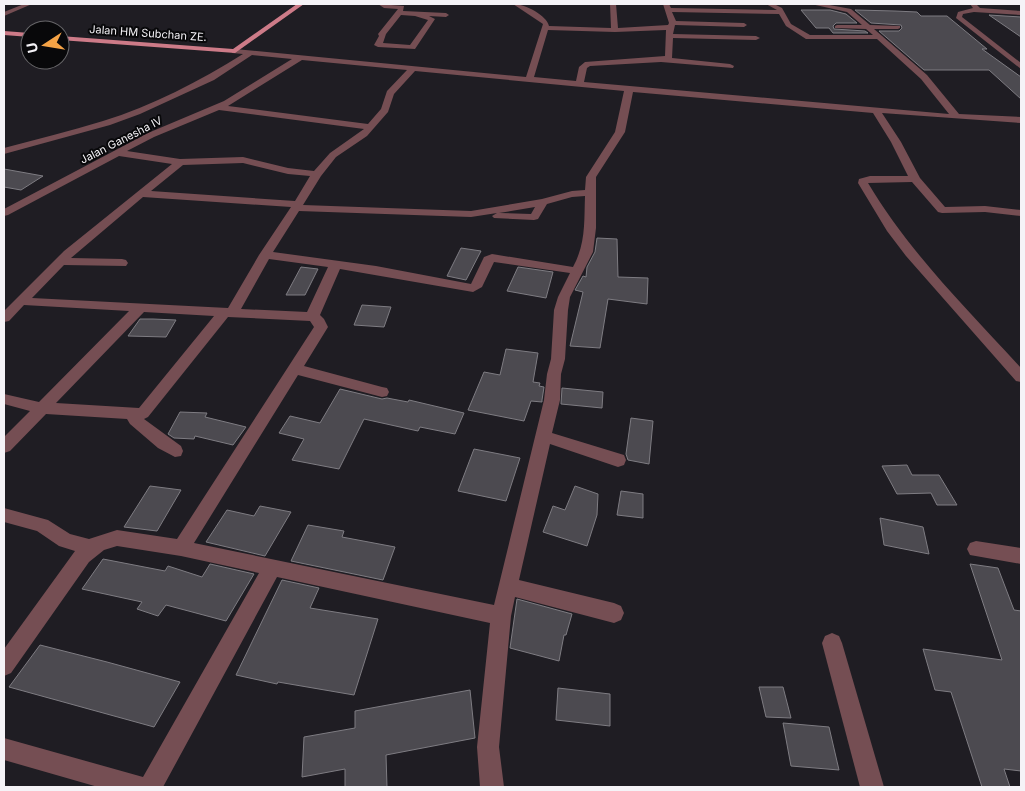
<svg xmlns="http://www.w3.org/2000/svg" width="1025" height="791" viewBox="0 0 1025 791" font-family="Inter,sans-serif">
  <style>
    .building { fill: #4c4a50; stroke: #7e7c82 }
    .lines { fill: none; stroke-linecap: round; stroke-linejoin: round }
    .minor { fill: #754e53; fill-rule: evenodd }
    .major { fill: #cd7b88; fill-rule: evenodd }
    .labels { text-anchor: middle; stroke-width: 4; stroke-linejoin: round; paint-order: stroke }
    .far-street-label { font-size: 11px; fill: #f5f3f7; stroke: #08080a }
  </style>
  <rect width="100%" height="100%" fill="#1f1d23"/>
  <g class="building">
    <path d="M801,10H830L846,14L857,23H836L833,26L834,29L865,31L868,33H833L829,28H816Z"/>
    <path d="M855,10L895,11L917,12L921,16H947L987,49H982L1021,77V99L989,70H924L879,31H899L902,28L901,25L871,23Z"/>
    <path d="M989,15L1021,17V37Z"/>
    <path d="M4,169L43,176L21,190L4,187Z"/>
    <path d="M597,238L617,239L618,277L648,278L647,304L608,299L600,348L570,346L583,292L575,290L583,276L586,277L587,267L595,252Z"/>
    <path d="M461,248L481,251L466,280L447,276Z"/>
    <path d="M301,267L318,269L305,295H286Z"/>
    <path d="M518,267L553,272L546,298L507,291Z"/>
    <path d="M362,305L391,307L384,327L354,325Z"/>
    <path d="M140,319H153L176,320L166,337L128,336Z"/>
    <path d="M506,349L538,353L533,382L540,383L539,386L544,387L542,400V402L531,401L524,421L468,410L484,372L500,375Z"/>
    <path d="M562,388L603,392L602,408L561,404Z"/>
    <path d="M340,389L382,399L387,398L408,402L409,400L464,413L455,434L420,427L418,431L364,419L339,469L292,460L304,439L279,433L290,416L320,423Z"/>
    <path d="M180,412L207,413L205,417L246,427L233,445L195,436L194,439L174,438L168,434Z"/>
    <path d="M631,418L653,421L649,464L628,460L626,454Z"/>
    <path d="M474,449L520,458L506,501L458,491Z"/>
    <path d="M907,465L912,475H939L957,505H937L931,493L897,494L882,466Z"/>
    <path d="M150,486L181,490L157,531L124,527Z"/>
    <path d="M575,486L598,494L597,515L587,546L543,532L553,506L565,510Z"/>
    <path d="M621,491L643,494V518L617,515Z"/>
    <path d="M260,506L291,512L265,556L206,542L227,510L254,516Z"/>
    <path d="M880,518L923,527L929,554L884,545Z"/>
    <path d="M308,525L344,531L342,537L395,547L383,580L291,561Z"/>
    <path d="M103,559L165,571L168,566L202,577L210,564L254,574L226,621L166,605L158,616L137,609L142,602L82,589Z"/>
    <path d="M970,564L998,568L1014,610L1021,611V771L1004,769L1010,787H982L951,692L935,690L923,649L1002,660Z"/>
    <path d="M282,580L319,588L310,608L378,619L354,695L278,682L277,684L236,675Z"/>
    <path d="M517,599L572,614L566,635H564L559,661L510,648Z"/>
    <path d="M40,645L107,662L180,682L154,727L9,687Z"/>
    <path d="M759,687H783L791,718L766,717Z"/>
    <path d="M558,688L610,694V726L556,720Z"/>
    <path d="M470,690L475,738L386,755L387,787H345V769L302,777L304,737L355,728V711Z"/>
    <path d="M783,723L829,727L839,770L791,766Z"/>
  </g>
  <g class="lines">
    <g class="minor">
      <path d="M24,4H32L4,16V12Z"/>
      <path d="M378,4L404,6L403,11L446,13L449,15L446,17L429,16L435,19L415,49L378,47L374,45L379,36L378,34L398,9L384,8ZM401,15L415,16L428,20L410,45L383,43L386,34Z"/>
      <path d="M513,4C523,3 547,15 549,26L611,28L610,4H616L618,28L668,25L669,23L663,4H669L671,8L777,10L766,4H774L782,8L791,24L810,35H873L866,29L835,28V26L837,25H862L847,12L811,4H824L851,9L870,25L900,26V28L898,29H874L927,75L959,114L1021,117V123L882,113L901,142L920,178L945,207L985,206L1021,210V216L985,212L942,213L938,212L912,182L868,183C909,252 967,309 1021,368V382L1016,381L906,256L887,231L858,183L859,179L870,176H908L891,142L873,113L633,92L625,132L596,177V228L593,252L570,297L568,310L565,359L561,374L560,400L552,433L624,455L626,460L624,465L618,467L550,444L519,580L614,603L621,606L624,613L621,620L614,623L515,597L511,616L499,747L504,787H480L477,747L490,623L277,577L163,787H98L4,760V738L143,777L259,573L181,556L117,546L104,550L89,562L11,673L4,676V649L75,551L59,546L37,531L4,522V508L48,520L70,534L89,539L117,530L177,539L314,327L310,321L228,317L148,417L144,419L181,446L183,451L181,456L175,457L158,448L130,424L127,419L46,414L10,451L4,453V437L30,411L4,404V394L39,402L129,311L24,305L9,321L4,322V311L64,251L172,164L119,156L8,215L4,216V209L148,133L224,101L292,59L252,55L214,80L140,114L110,125L4,154V148C37,139 70,131 103,121C152,106 200,81 243,54L232,53V49H235L526,77L543,24ZM672,12L779,14L786,26L806,39H877L921,79L949,114L584,82L587,68L590,66L661,62L733,68L734,66L730,64L672,58L673,38L756,40L760,38L756,36L673,34L675,25L744,27L747,25L744,23L676,21ZM548,30L615,32L666,30L665,56L585,62L579,67L576,81L534,77ZM302,60L407,70L387,91L381,109L368,124L228,106ZM415,71L624,91L615,132L586,177L585,190L572,191L542,199L471,211L303,205L321,176L336,157L367,136L388,112L394,94ZM219,110L364,129L330,153L314,171L288,168L243,157L180,159L127,151L154,137ZM243,163L288,174L310,176L295,201L151,191L183,165ZM585,196C584,222 586,243 573,267L492,254L484,257L471,284L376,266L273,252L299,211L471,217L497,213L492,216L494,218L534,220L538,219L547,204L572,197ZM143,197L291,207L259,255L228,308L32,298L64,265L126,266L128,263L126,260L122,259L71,258ZM535,207L531,214L499,213ZM269,259L328,267L307,312L241,309ZM494,262L570,273L558,297L554,310L551,359L547,374L544,400L494,605L194,543L298,375L382,397L387,396L389,392L387,388L382,387L304,366L328,327L324,319L320,315L340,269L473,292L482,287ZM144,312L214,316L139,408L56,403Z"/>
      <path d="M970,4H976L980,8L1021,11V15L974,12L963,14L962,17L1021,63V69L956,18L958,12L973,8Z"/>
      <path d="M976,541L1021,548V564L970,555L967,549L970,543Z"/>
      <path d="M832,633L839,636L842,643L884,787H860L822,643L825,636Z"/>
    </g>
    <g class="major">
      <path d="M297,4H304L235,53L60,40V36L233,49Z"/>
      <path d="M4,31L30,33V37L4,35Z"/>
    </g>
  </g>
  <g class="labels">
    <g class="far-street-label">
      <text transform="translate(148 33) rotate(4)" y="4">Jalan HM Subchan ZE.</text>
      <text transform="translate(121 140) rotate(-27)" y="4">Jalan Ganesha IV</text>
    </g>
  </g>
  <rect width="1025" height="791" fill="none" stroke="#f5f3f7" stroke-width="10"/>
  <g transform="translate(45 45) rotate(258)"><circle r="24" fill="#08080a" stroke="#676669"/>
  <path d="M0-4L9 19L0 12L-9 19Z" fill="#f5a346"/>
  <text y="-8" font-size="14" font-weight="bold" text-anchor="middle" fill="#f5f3f7">U</text>
  </g>
</svg>
